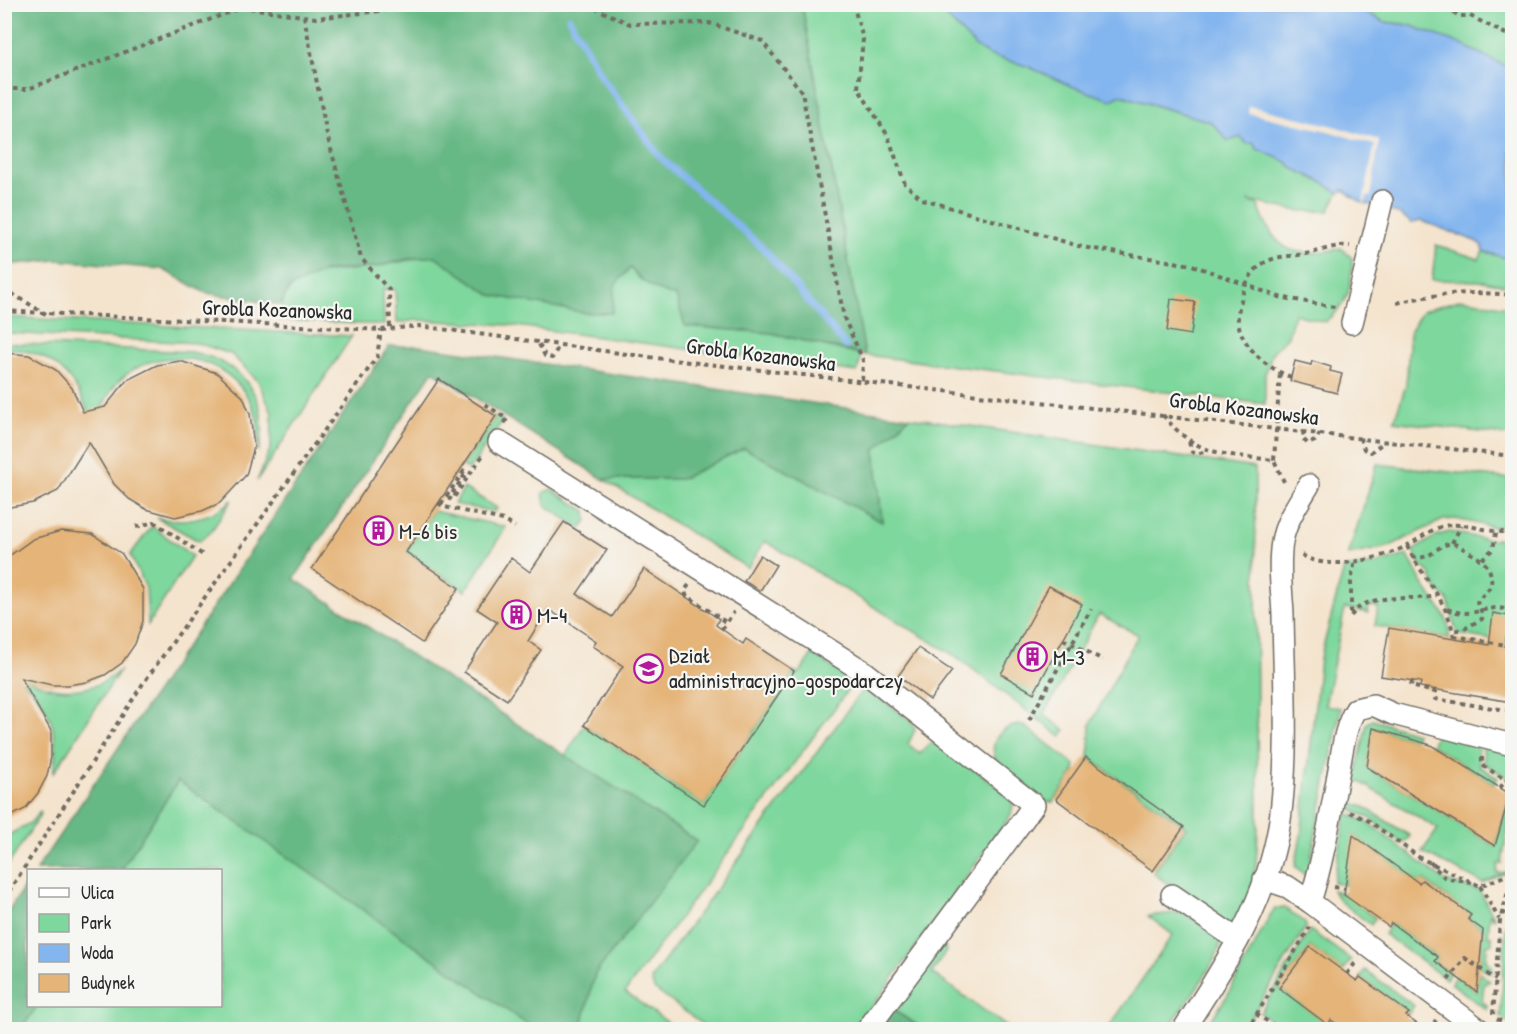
<svg xmlns="http://www.w3.org/2000/svg" width="1517" height="1034" viewBox="0 0 1517 1034" font-family="'Patrick Hand',sans-serif">
  <style>
    .green { fill: #7ed79c; stroke: #548164; stroke-width: 1.5 }
    .forest { fill: #66b884; stroke: #487258; stroke-width: 1.5 }
    .water { fill: #83b5ef; stroke: #57708d; stroke-width: 1.5 }
    .pier { fill: #f4e4ce }
    .lines { fill: none; stroke-linecap: round; stroke-linejoin: round }
    .stream { stroke: #83b5ef; stroke-width: 7 }
    .building { fill: #e5b478 }
    .minor-casing { stroke: #716c64; stroke-width: 24 }
    .path { stroke: #716c64; stroke-width: 4; stroke-dasharray: 4.5 4.5; stroke-linecap: butt }
    .minor { stroke: #fff; stroke-width: 21 }
    .labels { text-anchor: middle; stroke-width: 4.5; stroke-linejoin: round; paint-order: stroke }
    .street-label { font-size: 22px; fill: #2b2b2b; stroke: #f6f6f2 }
    .poi-label { font-size: 22px; fill: #2b2b2b; stroke: #f6f6f2; text-anchor: start }
  </style>
  <rect width="100%" height="100%" fill="#f6f6f2"/>
  <filter id="ink" filterUnits="userSpaceOnUse"><feTurbulence type="fractalNoise" baseFrequency=".0167" numOctaves="2"/><feDisplacementMap in="SourceGraphic" scale="12" xChannelSelector="R" yChannelSelector="G"/><feConvolveMatrix kernelMatrix="1 2 1 2 8 2 1 2 1" color-interpolation-filters="sRGB"/></filter>
  <filter id="wash" filterUnits="userSpaceOnUse"><feTurbulence type="fractalNoise" baseFrequency=".008" numOctaves="4" result="noise"/><feDisplacementMap in="SourceGraphic" scale="24" xChannelSelector="R" yChannelSelector="G"/><feGaussianBlur stdDeviation="1.35" result="paint"/><feColorMatrix in="noise" values="0 0 0 0 0 0 0 0 0 0 0 0 0 0 0 0 0 1.4 0 .05"/><feComposite in="paint" operator="in"/></filter>
  <g filter="url(#wash)">
    <rect width="100%" height="100%" fill="#f4e4ce"/>
    <g class="green">
      <path d="M802,5H935L976,47L989,55L1028,66L1110,100L1120,95L1211,122L1228,141L1241,137L1253,142L1257,149L1287,162L1292,168L1326,184L1338,193L1329,211H1299L1248,201L1258,205C1274,252 1295,260 1341,248L1352,258C1352,289 1349,303 1325,322L1294,314L1288,336L1272,353L1265,374V404L865,355Z"/>
      <path d="M1353,5H1512V69L1409,25L1384,22Z"/>
      <path d="M1436,245L1479,259L1483,251L1512,260V287L1483,281L1432,280Z"/>
      <path d="M435,256L491,295L612,313L614,285L630,268L641,280L676,295L686,326L771,333L858,354L861,358L857,372L509,325L418,320L397,323L395,290L383,289L384,325L281,320C279,264 339,274 376,267C396,263 415,258 435,256Z"/>
      <path d="M1462,299L1512,308V436L1394,421L1406,385L1410,332L1422,311Z"/>
      <path d="M5,317L352,336L257,481L271,447L272,413L258,381L231,354L197,343L5,333Z"/>
      <path d="M4,343L191,352C241,361 274,400 258,452C259,435 259,418 251,403C226,353 158,343 119,381C110,390 105,402 99,412H88C74,375 47,348 5,349Z"/>
      <path d="M496,416L503,420L469,470L463,466Z"/>
      <path d="M909,417L1255,468L1258,825C1257,858 1256,899 1234,925L1227,926L1153,873L1186,827L1089,758L1090,725L1138,635L1099,614L1044,715L1065,730L1061,737L957,657L765,541L748,568L603,479H681L744,448L882,522L875,450Z"/>
      <path d="M1377,464L1512,479V526L1493,527L1456,519L1443,520L1388,547L1348,555Z"/>
      <path d="M464,488L497,508L495,512L454,504Z"/>
      <path d="M551,489L586,511L587,520L581,529L545,505L543,493Z"/>
      <path d="M232,500L210,533L199,541L157,518C185,523 211,519 232,500Z"/>
      <path d="M433,511L506,527L465,591L406,552Z"/>
      <path d="M152,526L192,556L148,625L146,588L130,555Z"/>
      <path d="M1449,532L1486,539H1512V643L1457,634L1448,600L1437,590L1429,572L1418,562L1414,550L1436,536Z"/>
      <path d="M1407,555C1415,567 1420,581 1428,592C1438,607 1452,619 1449,638L1375,626L1378,607L1369,606L1368,613L1345,608L1325,705L1341,708L1307,877L1295,866L1301,836L1320,659L1344,568L1375,564Z"/>
      <path d="M812,654L854,682L625,992L677,1029H581L595,974L696,841L565,756L584,725L704,805L794,671L799,674Z"/>
      <path d="M120,670L53,774C59,738 53,705 23,682L26,678C55,695 95,694 120,670Z"/>
      <path d="M864,688L911,720L915,730L908,744L920,754L931,743H941L1011,797L1013,805L1011,815L856,1029H709L654,989L651,979Z"/>
      <path d="M1373,720L1416,733L1414,740L1374,728L1367,767L1495,846L1512,790C1512,814 1505,839 1502,864H1498L1497,873L1508,872L1482,883L1422,852L1438,829L1355,779L1367,723Z"/>
      <path d="M1019,725L1026,727L1075,765V771L1053,802H1046L998,764C987,745 997,728 1019,725Z"/>
      <path d="M1437,733L1478,743L1479,766L1498,778L1494,784L1431,745Z"/>
      <path d="M1483,745L1512,754V781L1484,763Z"/>
      <path d="M178,781L534,1029L21,1030L37,1006H220V870H121Z"/>
      <path d="M1349,804L1361,805L1410,836L1403,844L1370,818L1348,808Z"/>
      <path d="M40,812L41,814L5,870V837L30,823Z"/>
      <path d="M1346,813L1367,822L1445,881L1480,891L1494,917V919L1490,914L1488,936H1492V943L1487,945L1486,961L1492,966L1491,974L1480,966L1482,929L1468,919L1470,915L1423,880L1419,883L1354,836L1346,885L1333,883Z"/>
      <path d="M1332,890L1344,893L1375,918L1371,925L1340,901Z"/>
      <path d="M1283,907L1305,922L1306,927L1244,1029H1205L1227,996L1271,914L1275,909Z"/>
      <path d="M1183,912L1221,938C1225,954 1178,1013 1168,1029L1107,1030L1173,935L1148,916Z"/>
      <path d="M1509,918L1512,919V1024L1500,1016C1504,997 1503,925 1509,918Z"/>
      <path d="M1391,923L1438,957L1435,961L1450,973L1446,979L1384,934Z"/>
      <path d="M1310,930L1351,960L1343,971L1310,947L1279,988L1328,1024L1331,1020L1344,1029H1284L1260,1013Z"/>
      <path d="M940,944L947,949L932,973L1010,1029H923L893,1010Z"/>
      <path d="M1365,970L1414,1006L1409,1013L1360,977Z"/>
      <path d="M1479,972L1490,981L1484,984L1482,1002L1487,1005V1010L1451,983L1455,976L1477,992Z"/>
    </g>
    <g class="forest">
      <path d="M4,5H802L865,355L771,333L685,326L676,296C656,292 644,283 630,268L615,285L612,313H585L491,295L435,256L408,259L375,267L326,271L290,287L280,305L206,293L162,269L57,260L5,265Z"/>
      <path d="M389,346H420L909,417L875,450L882,522L744,448L681,479H603L433,371L294,579L697,841L595,974L581,1029H534L178,781L121,870H36Z"/>
      <path d="M28,881V1006H37L21,1029H5V917Z"/>
      <path d="M893,1010L923,1029L879,1030Z"/>
    </g>
    <path class="water" d="M935,5H1353L1384,22L1409,25L1458,43L1512,69V260L1483,251L1482,246L1478,242L1422,221L1411,223C1395,205 1360,209 1345,190L1338,193L1326,184L1292,168L1287,162L1257,149L1253,143L1247,144L1241,137L1228,141L1211,122L1121,95L1111,100L1071,86L1027,66L989,55L976,47Z"/>
    <path class="pier" d="M1249,106L1330,125L1379,140L1371,197L1367,196L1365,203L1363,202L1375,145L1328,131L1248,113Z"/>
    <g class="lines">
      <path class="stream" d="M569,18L601,76L661,158L764,249L846,346"/>
    </g>
    <g id="blocks">
      <g class="building">
        <path d="M1171,299L1195,302L1191,335L1167,331Z"/>
        <path d="M4,353L29,355L56,370L72,388L83,412L105,407L127,380L157,365L180,361L217,373L243,397L250,414L254,447L246,475L220,503L202,511L175,517L146,509L129,499L114,484L89,442L58,491L33,503L4,508Z"/>
        <path d="M1295,361L1311,365L1312,361L1331,367L1330,371L1342,374L1337,393L1290,381Z"/>
        <path d="M439,379L496,416L406,552L459,588L422,643L312,569Z"/>
        <path d="M564,522L607,550L577,594L612,617L644,569L719,619L716,625L743,644L746,639L794,671L704,805L584,725L623,666L593,646L596,641L548,609L528,641L541,650L507,700L464,672L497,622L477,609L511,558L530,572Z"/>
        <path d="M61,531L92,534L122,554L143,589V621L135,644L122,663L105,675L87,682L68,685H52L21,678L51,731V757L47,776L38,793L25,809L4,820L5,559L33,539Z"/>
        <path d="M760,555L776,565L760,591L744,581Z"/>
        <path d="M1049,586L1082,604L1034,693L1001,674Z"/>
        <path d="M1493,613L1509,616L1505,647L1512,649V702L1420,687L1421,682L1381,676L1389,628L1489,645Z"/>
        <path d="M918,648L952,671L930,700L898,676Z"/>
        <path d="M1373,728L1431,745L1510,794L1495,846L1367,767Z"/>
        <path d="M1086,757L1184,827L1153,871L1056,799Z"/>
        <path d="M1353,835L1419,883L1422,880L1471,915L1468,919L1483,930L1477,992L1435,961L1438,957L1391,923L1389,927L1344,895Z"/>
        <path d="M1310,947L1357,981L1360,977L1409,1013L1406,1016L1424,1029H1344L1331,1020L1328,1025L1279,988Z"/>
      </g>
    </g>
  </g>
  <g filter="url(#ink)">
    <use href="#blocks" fill-opacity="0" stroke="#716c64" stroke-width="1.5"/>
    <g class="lines">
      <defs>
        <g id="minor">
          <path d="M1352,323L1382,201"/>
          <path d="M499,442L866,673L1034,805L867,1030"/>
          <path d="M1264,879L1288,887L1310,902L1480,1030"/>
          <path d="M1172,895L1238,940"/>
          <path d="M1310,902C1323,861 1330,818 1338,775C1342,754 1344,727 1356,709L1373,705L1393,714L1512,745"/>
          <path d="M1183,1030C1225,966 1269,898 1280,820C1289,753 1284,683 1283,615C1282,592 1278,565 1282,542C1285,522 1299,502 1309,485"/>
        </g>
      </defs>
      <use href="#minor" class="minor-casing"/>
      <g class="path">
        <path d="M586,4L630,24L709,23L762,41L802,92L844,318L863,360L862,382"/>
        <path d="M853,4L863,39L858,88L888,136L905,184L922,199L1082,247L1192,265L1279,297L1335,307"/>
        <path d="M1437,4L1460,16H1470L1512,37"/>
        <path d="M304,16L327,135L361,258L389,290L390,329"/>
        <path d="M4,89H28L243,7L316,18L407,8L550,4"/>
        <path d="M4,289L46,314"/>
        <path d="M1397,303C1436,293 1472,291 1512,295"/>
        <path d="M4,311L381,330L419,326L664,359L1512,456"/>
        <path d="M539,344L545,356L552,358L559,346"/>
        <path d="M1291,377C1268,369 1239,345 1238,319C1237,311 1241,303 1242,296C1245,285 1251,272 1261,265C1274,255 1290,257 1305,254C1320,252 1335,244 1350,246"/>
        <path d="M485,404L507,419L504,424"/>
        <path d="M1163,415C1197,457 1224,454 1274,460L1285,484"/>
        <path d="M1303,431L1304,440L1308,444L1315,441L1320,433"/>
        <path d="M1360,438L1364,449L1371,452L1384,442"/>
        <path d="M1189,442L1192,452L1197,454L1206,451"/>
        <path d="M1274,460L1280,373"/>
        <path d="M438,503L445,507L503,520L515,527"/>
        <path d="M441,504L464,471L466,473L449,498L452,500L483,455"/>
        <path d="M136,527L154,522L203,555"/>
        <path d="M1452,543L1461,526"/>
        <path d="M1407,546C1422,577 1450,603 1454,639"/>
        <path d="M1302,555C1326,572 1384,559 1408,545C1420,539 1430,529 1444,526C1467,521 1490,534 1512,532"/>
        <path d="M1412,557C1434,561 1434,545 1450,544C1457,543 1462,548 1467,551C1483,561 1493,565 1491,586L1477,602L1483,615L1482,619L1464,629L1452,631"/>
        <path d="M1482,559L1493,549L1496,533"/>
        <path d="M689,585L685,590L686,595L727,623"/>
        <path d="M1447,609C1477,621 1484,601 1512,611"/>
        <path d="M1351,613V582L1355,560"/>
        <path d="M1351,616C1368,590 1410,602 1436,596"/>
        <path d="M722,629L734,612"/>
        <path d="M1454,636L1512,646"/>
        <path d="M1063,639L1103,660"/>
        <path d="M1412,681L1411,686L1435,692V699L1512,711"/>
        <path d="M1029,720L1091,609"/>
        <path d="M1482,757V765L1512,784"/>
        <path d="M1500,788L1506,780"/>
        <path d="M1350,812L1369,821L1420,858L1480,886L1512,873"/>
        <path d="M1430,862L1445,878L1472,883"/>
        <path d="M1480,886L1499,919"/>
        <path d="M1334,887L1345,889"/>
        <path d="M4,899L142,685L377,357L381,330"/>
        <path d="M1502,912L1512,917"/>
        <path d="M1347,974L1356,962"/>
        <path d="M1448,980L1465,958L1496,980"/>
        <path d="M1256,1014L1281,1030"/>
        <path d="M1493,1014L1500,920L1512,878"/>
        <path d="M1497,1019L1512,1026"/>
        <path d="M1247,1030L1310,927"/>
        <path d="M1429,1030L1436,1020"/>
      </g>
      <use href="#minor" class="minor"/>
    </g>
  </g>
  <defs>
    <symbol id="building-ring" viewBox="-11 -11 22 22"><circle r="9.5" fill="#f6f6f2" stroke="#b5179e" stroke-width="1.5"/><path d="M-4-6H4V6H1V3H-1V6H-4ZM-2.5-4.3h1.7v1.8h-1.7ZM.8-4.3h1.7v1.8H.8ZM-2.5-1h1.7V.8h-1.7ZM.8-1h1.7V.8H.8Z" fill="#b5179e"/></symbol>
    <symbol id="university-ring" viewBox="-11 -11 22 22"><circle r="9.5" fill="#f6f6f2" stroke="#b5179e" stroke-width="1.5"/><path d="M0-5L7-2L0 1L-7-2ZM-4 1L0 2.5L4 1V4Q0 6-4 4Z" fill="#b5179e"/></symbol>
  </defs>
  <g fill-rule="evenodd">
    <use href="#building-ring" x="362" y="514" width="33" height="33"/>
    <use href="#building-ring" x="500" y="598" width="33" height="33"/>
    <use href="#building-ring" x="1016" y="640" width="33" height="33"/>
    <use href="#university-ring" x="632" y="652" width="33" height="33"/>
  </g>
  <g class="labels">
    <g class="street-label">
      <text transform="translate(277 309) rotate(2)" y="8">Grobla Kozanowska</text>
      <text transform="translate(761 354) rotate(7)" y="8">Grobla Kozanowska</text>
      <text transform="translate(1244 408) rotate(7)" y="8">Grobla Kozanowska</text>
    </g>
    <g class="poi-label">
      <text x="399" y="539">M-6 bis</text>
      <text x="537" y="623">M-4</text>
      <text x="669" y="663">Dział<tspan x="669" dy="25">administracyjno-gospodarczy</tspan></text>
      <text x="1053" y="665">M-3</text>
    </g>
  </g>
  <rect width="1517" height="1034" fill="none" stroke="#f6f6f2" stroke-width="24"/>
  <rect x="27" y="869" width="195" height="138" fill="#f6f6f2" stroke="#a5a5a2" stroke-width="1.5"/>
  <rect x="39" y="888" width="30" height="9" fill="#ffffff" stroke="#a5a5a2" stroke-width="1.5"/>
  <text x="81" y="899" font-size="18" fill="#2b2b2b">Ulica</text>
  <rect x="39" y="914" width="30" height="18" fill="#7ed79c" stroke="#a5a5a2" stroke-width="1.5"/>
  <text x="81" y="929" font-size="18" fill="#2b2b2b">Park</text>
  <rect x="39" y="944" width="30" height="18" fill="#83b5ef" stroke="#a5a5a2" stroke-width="1.5"/>
  <text x="81" y="959" font-size="18" fill="#2b2b2b">Woda</text>
  <rect x="39" y="974" width="30" height="18" fill="#e5b478" stroke="#a5a5a2" stroke-width="1.5"/>
  <text x="81" y="989" font-size="18" fill="#2b2b2b">Budynek</text>
</svg>
